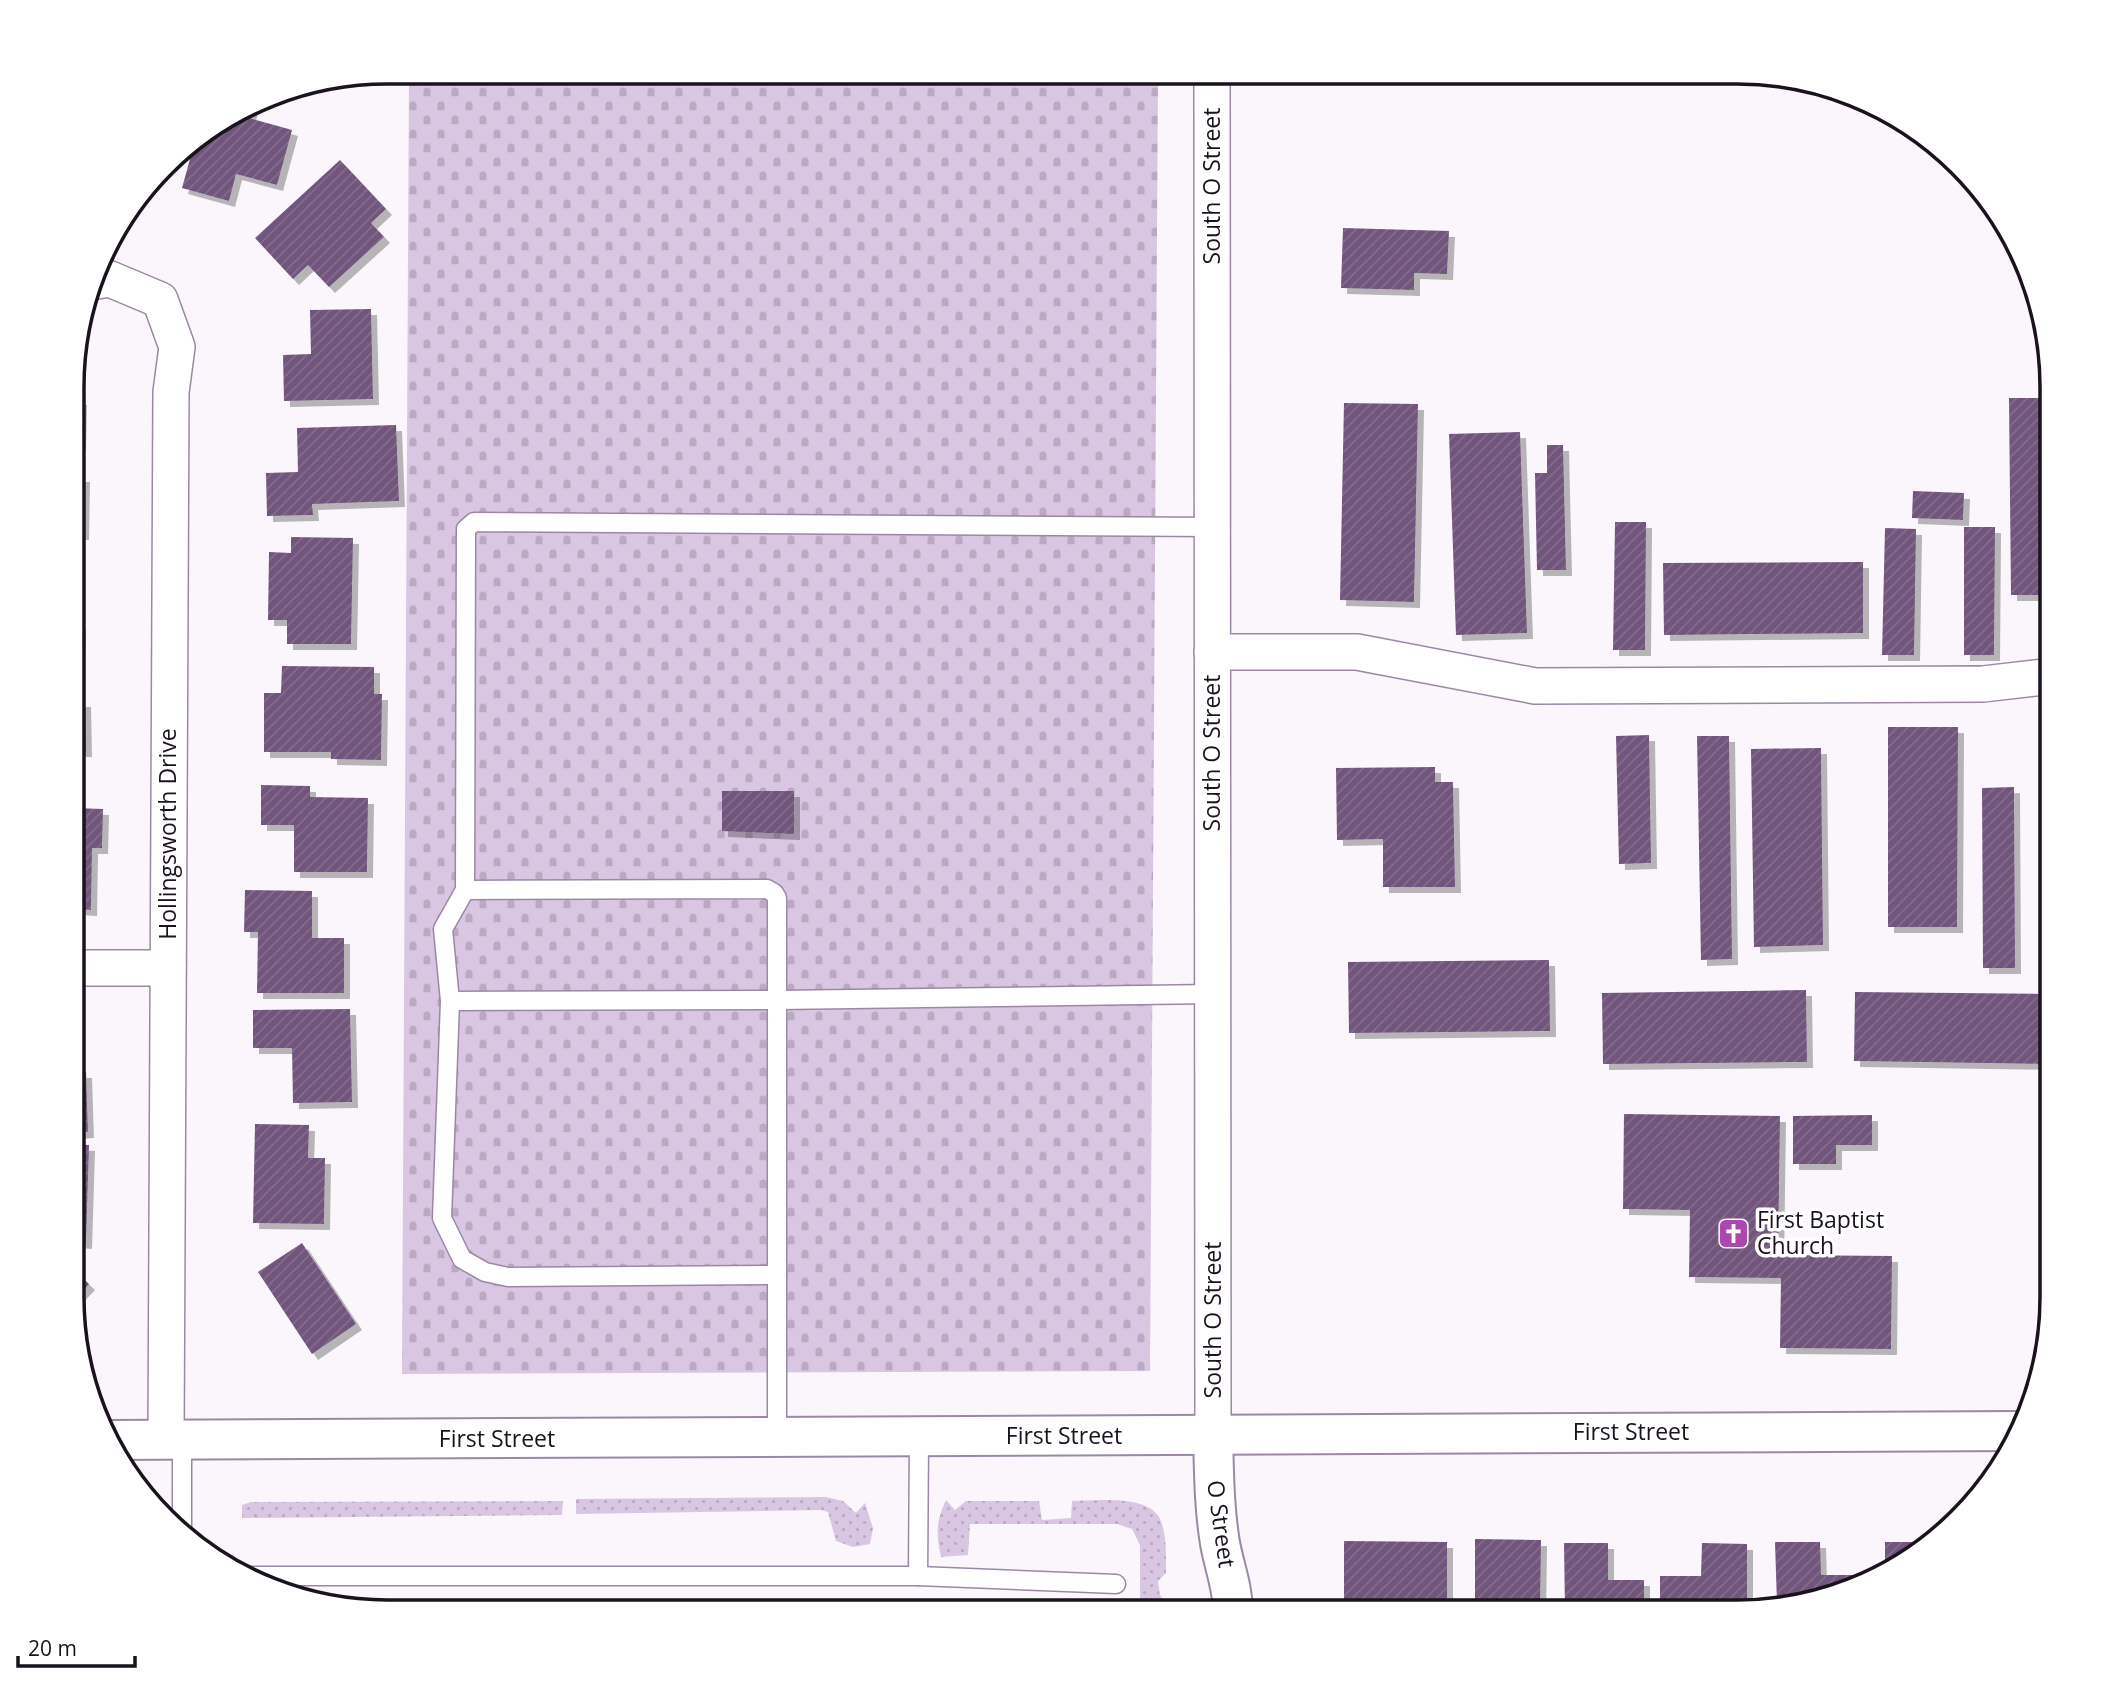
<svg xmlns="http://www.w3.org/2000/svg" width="2124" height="1684" viewBox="0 0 2124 1684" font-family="'Open Sans',sans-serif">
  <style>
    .grass { fill: url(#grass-dots) }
    .cemetery { fill: url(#cemetery-stones) }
    .building { fill: url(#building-hatch); filter: url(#shadow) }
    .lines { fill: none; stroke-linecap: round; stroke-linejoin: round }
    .service-casing { stroke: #9b89a3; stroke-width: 21 }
    .minor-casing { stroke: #9b89a3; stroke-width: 38 }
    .tertiary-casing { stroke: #9b89a3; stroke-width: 42 }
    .service { stroke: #fff; stroke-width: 18 }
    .minor { stroke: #fff; stroke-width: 35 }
    .tertiary { stroke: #fff; stroke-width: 38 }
    .labels { text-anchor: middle; stroke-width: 7; stroke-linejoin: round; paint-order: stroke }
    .street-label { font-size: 23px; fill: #1a131d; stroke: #fff }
    .poi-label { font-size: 23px; fill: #1a131d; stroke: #fff; text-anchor: start }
    .rim { fill: none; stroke: #1a131d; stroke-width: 3.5 }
  </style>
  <defs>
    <pattern id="grass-dots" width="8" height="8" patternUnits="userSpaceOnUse" patternTransform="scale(1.75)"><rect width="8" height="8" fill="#d9c6e2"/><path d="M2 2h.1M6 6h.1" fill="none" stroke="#baa9c1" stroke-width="1.8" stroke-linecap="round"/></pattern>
    <pattern id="cemetery-stones" width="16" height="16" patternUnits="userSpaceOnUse" patternTransform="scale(1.75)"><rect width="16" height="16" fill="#d9c6e2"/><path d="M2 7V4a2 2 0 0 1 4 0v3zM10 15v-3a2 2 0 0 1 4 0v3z" fill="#baa9c1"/></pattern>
    <pattern id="building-hatch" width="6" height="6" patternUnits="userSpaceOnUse" patternTransform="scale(1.75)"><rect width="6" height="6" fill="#71547d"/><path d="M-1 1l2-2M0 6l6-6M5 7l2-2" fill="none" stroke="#836d8c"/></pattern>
    <filter id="shadow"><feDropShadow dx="6" dy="6" stdDeviation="0" flood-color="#0004"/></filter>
  </defs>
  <rect width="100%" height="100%" fill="#faf6fb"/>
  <g class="grass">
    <path d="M826,1497L843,1501L856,1513L865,1503L873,1528L870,1544L853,1547L836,1541L828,1512L821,1510L576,1514V1499Z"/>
    <path d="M946,1500L955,1510L966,1501H1039L1042,1520L1071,1518L1072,1501C1096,1501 1148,1494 1160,1519C1167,1535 1166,1556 1166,1573L1158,1581L1160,1595L1167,1606V1612H1140V1545L1132,1529L1117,1524H970L968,1555L941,1557C936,1534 936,1521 946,1500Z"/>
    <path d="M563,1501L562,1515L242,1518V1505L251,1502Z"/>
  </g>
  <path class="cemetery" d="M409,72H1158L1150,1371L402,1374Z"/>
  <g class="building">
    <path d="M252,108L249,118L292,130L277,185L236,174L229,201L182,188L195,141Z"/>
    <path d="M340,160L386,209L371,223L384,237L329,287L308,265L293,279L255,238Z"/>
    <path d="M1343,228L1449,231L1447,274L1414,273V290L1341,288Z"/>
    <path d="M371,309L373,399L284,401L283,355L311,354L310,310Z"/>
    <path d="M2009,398H2052V595H2011Z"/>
    <path d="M74,399H81L80,445H74Z"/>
    <path d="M1344,403L1418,404L1414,602L1340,600Z"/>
    <path d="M396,425L399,501L312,504L313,515L267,516L266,473L298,472L297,428Z"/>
    <path d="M1520,432L1527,633L1456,635L1449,434Z"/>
    <path d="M1547,445H1563L1566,570H1537L1535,473H1547Z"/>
    <path d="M74,476H84L83,534H74Z"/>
    <path d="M1913,491L1964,493L1963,520L1912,518Z"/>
    <path d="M1615,522H1646L1645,650H1613Z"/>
    <path d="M1964,527H1995L1994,655H1964Z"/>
    <path d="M1885,528L1916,529L1914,655H1882Z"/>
    <path d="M291,537L353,538L351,644H287V620H268L269,552L291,553Z"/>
    <path d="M1863,562V633L1664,635L1663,563Z"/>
    <path d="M74,623H80L79,667H74Z"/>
    <path d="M282,666L374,667V694H382L381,760L331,759V752H264V693H281Z"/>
    <path d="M74,701H85L86,751H74Z"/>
    <path d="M1888,727H1958L1957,927H1888Z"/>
    <path d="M1649,735L1651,863L1619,864L1616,736Z"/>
    <path d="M1697,736H1729L1732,959L1701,960Z"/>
    <path d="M1821,748L1823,945L1754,947L1751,749Z"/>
    <path d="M1435,767V782H1453L1455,887H1383V839L1337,840L1336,768Z"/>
    <path d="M261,785L310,786V797L368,798L367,872H294V825H261Z"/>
    <path d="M2014,787L2015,968H1983L1982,788Z"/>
    <path d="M722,791H794V834L722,831Z"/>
    <path d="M74,808L103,809L102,848H92L91,910L73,909Z"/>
    <path d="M245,890L312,891V938H344V993H257L258,932H244Z"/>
    <path d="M1549,960L1550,1031L1349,1033L1348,962Z"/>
    <path d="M1806,990L1807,1062L1603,1064L1602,993Z"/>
    <path d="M1855,992L2052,994L2050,1064L1854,1061Z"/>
    <path d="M350,1009L352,1102L293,1103L292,1048H253V1010Z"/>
    <path d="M73,1072H86L88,1132L73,1133Z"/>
    <path d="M1624,1114L1780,1116L1778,1255L1892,1256L1891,1349L1780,1348L1781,1278L1689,1277L1690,1210L1623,1209Z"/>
    <path d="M1872,1115V1145H1836V1164H1793V1116Z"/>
    <path d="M255,1124L309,1125L308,1158H325L324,1224L253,1223Z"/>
    <path d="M73,1144L89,1145L86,1243L73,1242Z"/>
    <path d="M302,1243L356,1324L312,1354L258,1272Z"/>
    <path d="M73,1269L89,1284L72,1302Z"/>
    <path d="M1475,1539L1541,1540L1540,1612H1475Z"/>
    <path d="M1344,1541L1447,1542V1606L1392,1605V1612H1344Z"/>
    <path d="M1775,1542H1820L1821,1575H1863V1585L1858,1588L1777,1604Z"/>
    <path d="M1885,1542H1922L1885,1568Z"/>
    <path d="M1564,1543H1608V1580H1644V1612H1565Z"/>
    <path d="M1702,1543L1747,1544V1610L1660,1612V1576H1701Z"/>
  </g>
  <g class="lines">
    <defs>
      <g id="service">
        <path d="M465,890L767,889L774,893L777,898V1437"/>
        <path d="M450,1001L777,1000L1212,994"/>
        <path d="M777,1275L508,1277L485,1272L462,1259L442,1218L450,1001L443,929L465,890L466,529L474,522L1212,527"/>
        <path d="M182,1535V1440"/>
        <path d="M247,1576H918L919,1437"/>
        <path d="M918,1576L1116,1584"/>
      </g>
      <g id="minor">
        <path d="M1212,72L1213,1435"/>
        <path d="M97,281L110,279L160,300L177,347L171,392L166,1440"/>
        <path d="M1212,652H1357L1535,686L1983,684L2052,676"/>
        <path d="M73,968H168"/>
      </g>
      <g id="tertiary">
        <path d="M1213,1435C1214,1471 1214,1507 1220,1543C1224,1566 1233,1588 1233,1612"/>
        <path d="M107,1440L2020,1431"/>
      </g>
    </defs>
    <use href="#service" class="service-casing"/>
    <use href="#minor" class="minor-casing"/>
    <use href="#tertiary" class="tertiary-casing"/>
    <use href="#service" class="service"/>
    <use href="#minor" class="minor"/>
    <use href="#tertiary" class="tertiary"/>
  </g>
  <defs>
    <symbol id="church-square" viewBox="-11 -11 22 22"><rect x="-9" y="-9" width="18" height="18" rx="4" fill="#aa48b0" stroke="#fff"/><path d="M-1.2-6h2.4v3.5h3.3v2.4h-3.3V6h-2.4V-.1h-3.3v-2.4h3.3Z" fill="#fff"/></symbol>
  </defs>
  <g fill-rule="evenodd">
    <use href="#church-square" x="1716" y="1216" width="35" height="35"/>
  </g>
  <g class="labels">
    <g class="street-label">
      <text transform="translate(1212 186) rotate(-90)" y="8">South O Street</text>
      <text transform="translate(1212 753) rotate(-90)" y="8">South O Street</text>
      <text transform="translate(168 834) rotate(-90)" y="8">Hollingsworth Drive</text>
      <text transform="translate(1213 1320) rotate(-90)" y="8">South O Street</text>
      <text x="1631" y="1440">First Street</text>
      <text x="1064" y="1444">First Street</text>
      <text x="497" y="1447">First Street</text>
      <text transform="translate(1221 1524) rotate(82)" y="8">O Street</text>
    </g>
    <g class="poi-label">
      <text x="1757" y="1228">First Baptist<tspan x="1757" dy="26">Church</tspan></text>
    </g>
  </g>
  <path d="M0 0H2124V1684H0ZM387 84H1737A303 303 0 0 1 2040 387V1297A303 303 0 0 1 1737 1600H387A303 303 0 0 1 84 1297V387A303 303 0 0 1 387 84Z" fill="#fff" fill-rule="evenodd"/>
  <path class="rim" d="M387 84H1737A303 303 0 0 1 2040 387V1297A303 303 0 0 1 1737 1600H387A303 303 0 0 1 84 1297V387A303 303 0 0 1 387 84Z"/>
  <path d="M18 1656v10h117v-10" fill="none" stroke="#1a131d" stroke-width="3.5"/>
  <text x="28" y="1656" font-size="21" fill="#1a131d" stroke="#ffffff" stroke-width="5" paint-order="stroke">20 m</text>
</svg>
